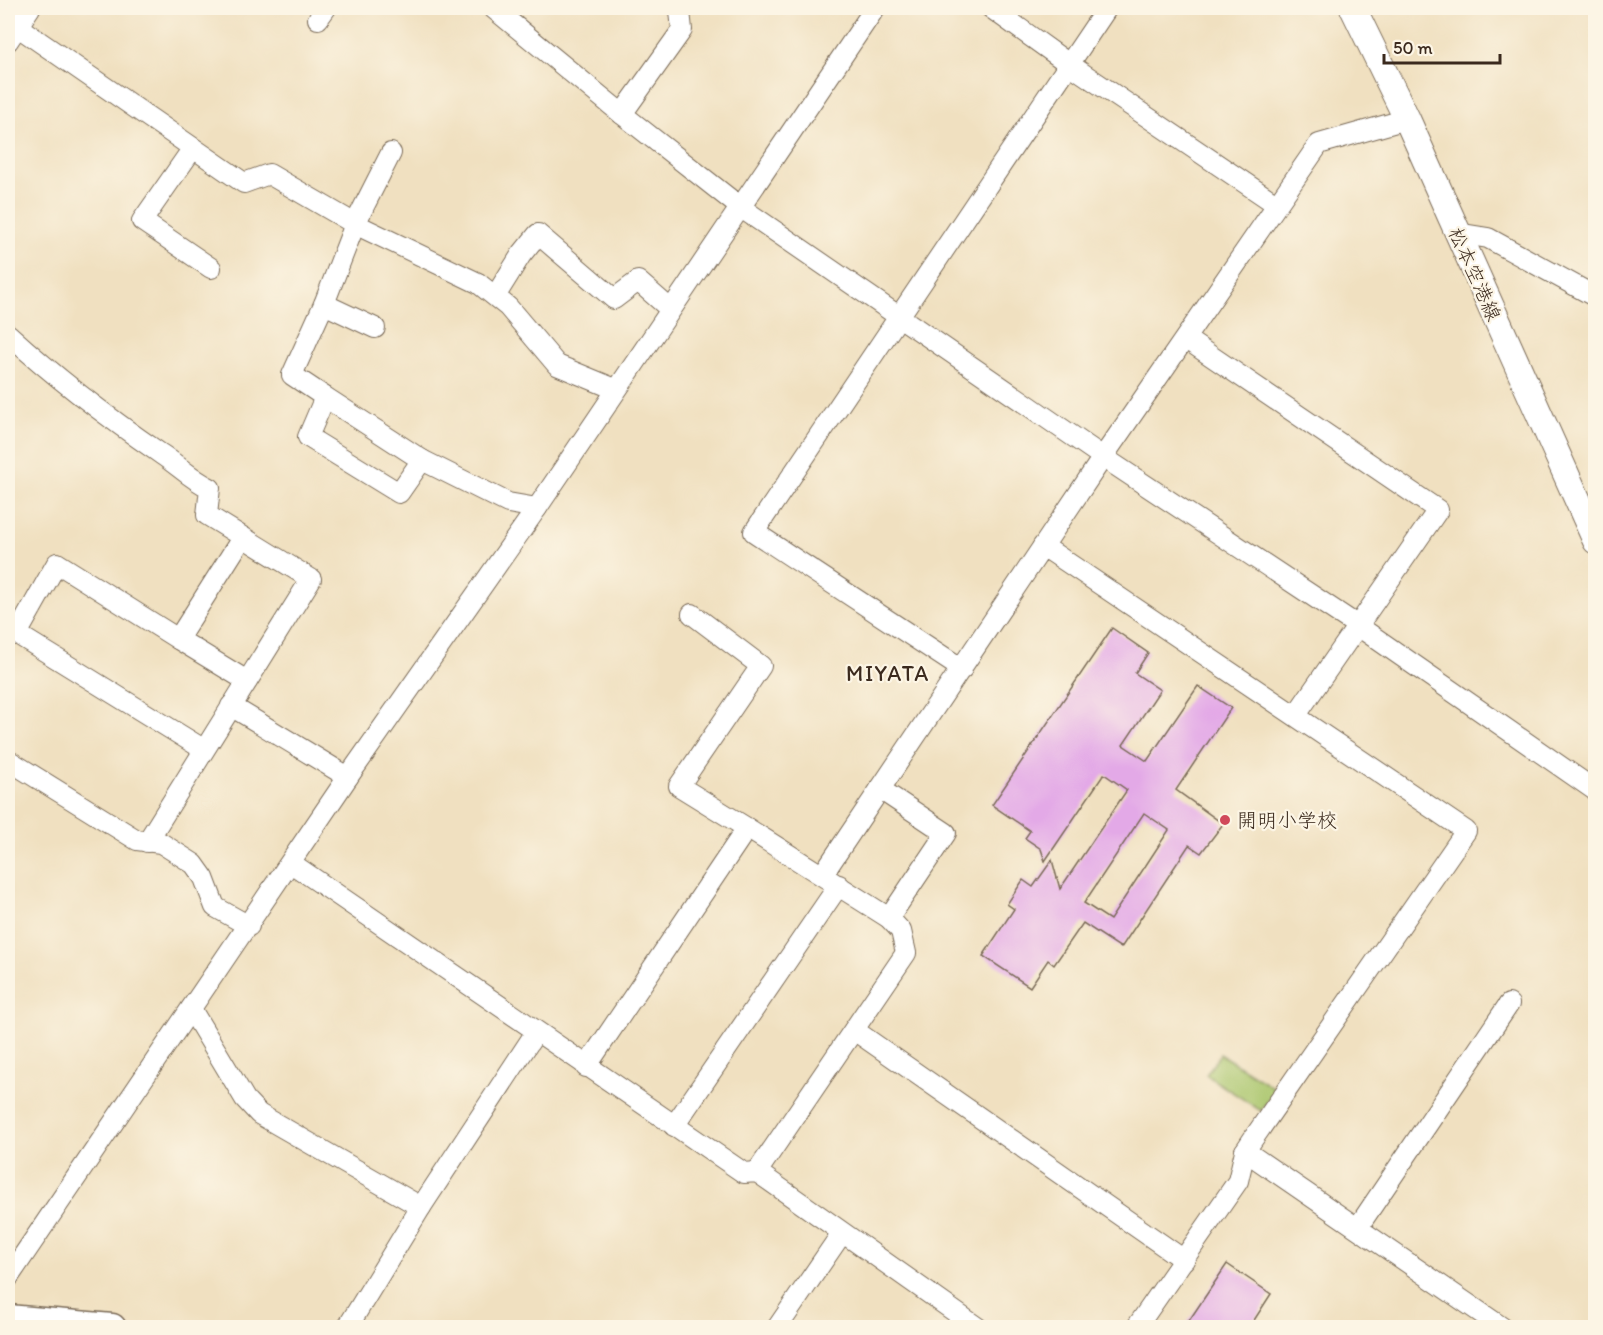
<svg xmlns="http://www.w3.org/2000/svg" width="1603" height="1335" viewBox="0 0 1603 1335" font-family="Itim,'Klee One',sans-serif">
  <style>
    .green { fill: #aac66d; stroke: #727846; stroke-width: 1.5 }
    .building { fill: #e3a9e7; fill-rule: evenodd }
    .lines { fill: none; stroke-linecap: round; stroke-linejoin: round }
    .minor-casing { stroke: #7a6a57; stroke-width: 22 }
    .major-casing { stroke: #7a6a57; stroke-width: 28 }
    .highway-casing { stroke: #7a6a57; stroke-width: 31 }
    .minor { stroke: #fff; stroke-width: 20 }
    .major { stroke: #fff; stroke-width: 26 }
    .highway { stroke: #fff; stroke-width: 28 }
    .poi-dot { fill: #d1495b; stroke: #fcf5e5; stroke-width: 2 }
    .labels { text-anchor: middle; stroke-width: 4.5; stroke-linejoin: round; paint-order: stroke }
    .street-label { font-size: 20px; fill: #3b2a1e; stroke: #fcf5e5 }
    .poi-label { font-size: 20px; fill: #3b2a1e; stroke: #fcf5e5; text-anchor: start }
    .quarter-label { font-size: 22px; letter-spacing: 1.5px; fill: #3b2a1e; stroke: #fcf5e5 }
  </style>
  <rect width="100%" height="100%" fill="#fcf5e5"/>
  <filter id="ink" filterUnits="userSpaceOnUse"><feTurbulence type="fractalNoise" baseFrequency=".0167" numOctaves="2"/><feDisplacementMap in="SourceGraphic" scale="12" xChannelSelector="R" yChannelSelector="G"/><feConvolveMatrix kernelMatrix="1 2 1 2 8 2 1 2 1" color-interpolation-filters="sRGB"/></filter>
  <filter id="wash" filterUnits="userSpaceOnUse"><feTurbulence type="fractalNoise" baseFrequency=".008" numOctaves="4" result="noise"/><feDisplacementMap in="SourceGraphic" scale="24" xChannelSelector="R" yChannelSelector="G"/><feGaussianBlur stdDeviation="1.35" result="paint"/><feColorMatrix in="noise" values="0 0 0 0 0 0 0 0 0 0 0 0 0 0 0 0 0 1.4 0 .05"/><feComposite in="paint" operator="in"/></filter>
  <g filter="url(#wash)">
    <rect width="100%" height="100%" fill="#f0e0c0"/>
    <path class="green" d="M1220,1054L1276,1089L1261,1111L1206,1075Z"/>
    <g id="blocks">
      <g class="building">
        <path d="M1112,628L1148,653L1135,673L1160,690L1123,745L1147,761L1198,686L1231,708L1176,790L1223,824L1201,853L1189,845L1121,948L1083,923L1054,965L1048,960L1030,987L983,956L1014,909L1007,904L1023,880L1033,887L1052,860L1060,889L1127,790L1104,774L1045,861L1041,849L1025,838L1030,831L992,805ZM1144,813L1169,830L1110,920L1084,903Z"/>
        <path d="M1227,1264L1271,1294L1249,1328H1184Z"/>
      </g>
    </g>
  </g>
  <g filter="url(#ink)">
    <use href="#blocks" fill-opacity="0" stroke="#7a6a57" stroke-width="1.5"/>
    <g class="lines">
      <defs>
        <g id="minor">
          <path d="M493,8L622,114L740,207L1103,457L1358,626L1596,791"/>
          <path d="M991,8L1069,64L1276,204"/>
          <path d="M318,19L326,8"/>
          <path d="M8,20L244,183L269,174L355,224L478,283L508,307L557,365L615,389"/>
          <path d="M8,41L30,8"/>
          <path d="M622,114L682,30L680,11L684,8"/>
          <path d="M193,148L142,221L211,268"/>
          <path d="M391,153L355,224L324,304L292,375L325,397L308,437L399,493L422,460L508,503L537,508"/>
          <path d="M1457,233L1488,238L1596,297"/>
          <path d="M496,295L521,255L538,234L614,299L638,281L670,309"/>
          <path d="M324,304L375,328"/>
          <path d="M8,334C56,378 107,417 161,454C178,465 191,479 210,488L207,515L311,579L147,842"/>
          <path d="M1186,339L1438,510L1296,715"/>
          <path d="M325,397L422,460"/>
          <path d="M1043,546L1466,831L1253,1139L1245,1151L1238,1181L1136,1328"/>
          <path d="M692,614L761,666L679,786L747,828"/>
          <path d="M178,639L247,681"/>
          <path d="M962,669L754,532L1107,8"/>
          <path d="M231,706L348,777"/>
          <path d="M203,749L17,634L57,563L178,639L242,538"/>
          <path d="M8,760L137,840L161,843L194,864L204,878L215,907L249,926"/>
          <path d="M880,789L946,833L889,918"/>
          <path d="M291,863L744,1173L757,1172L978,1328"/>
          <path d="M823,874L1103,457L1319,144L1407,119"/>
          <path d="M191,1009L245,1099L259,1114L421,1207"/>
          <path d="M854,1030L1184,1260"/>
          <path d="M586,1067L747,828L889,918L901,931L906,953L757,1172"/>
          <path d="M674,1126L839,885"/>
          <path d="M1245,1151L1503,1328"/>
          <path d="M1358,1227L1509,1004"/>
          <path d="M8,1278L348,777L537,508L875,8"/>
          <path d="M347,1328L421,1207L536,1032"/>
          <path d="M777,1328L842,1233"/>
        </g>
        <path id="major" d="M1353,8L1407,119L1596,541"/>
        <path id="highway" d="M8,1319L112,1328"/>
      </defs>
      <use href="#minor" class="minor-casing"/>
      <use href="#major" class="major-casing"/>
      <use href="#highway" class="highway-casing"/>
      <use href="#minor" class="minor"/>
      <use href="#major" class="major"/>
      <use href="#highway" class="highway"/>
    </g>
  </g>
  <circle class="poi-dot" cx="1225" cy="820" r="6"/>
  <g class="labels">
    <g class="street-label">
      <text transform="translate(1475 274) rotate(66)" y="7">松本空港線</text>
    </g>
    <g class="poi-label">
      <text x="1237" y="827">開明小学校</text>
    </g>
    <g class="quarter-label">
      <text x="888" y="681">MIYATA</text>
    </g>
  </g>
  <rect width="1603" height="1335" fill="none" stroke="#fcf5e5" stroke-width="30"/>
  <path d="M1384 54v9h116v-9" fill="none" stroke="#3b2a1e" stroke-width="3"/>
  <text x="1393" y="54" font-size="18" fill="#3b2a1e" stroke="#fcf5e5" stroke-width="4.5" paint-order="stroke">50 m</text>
</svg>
